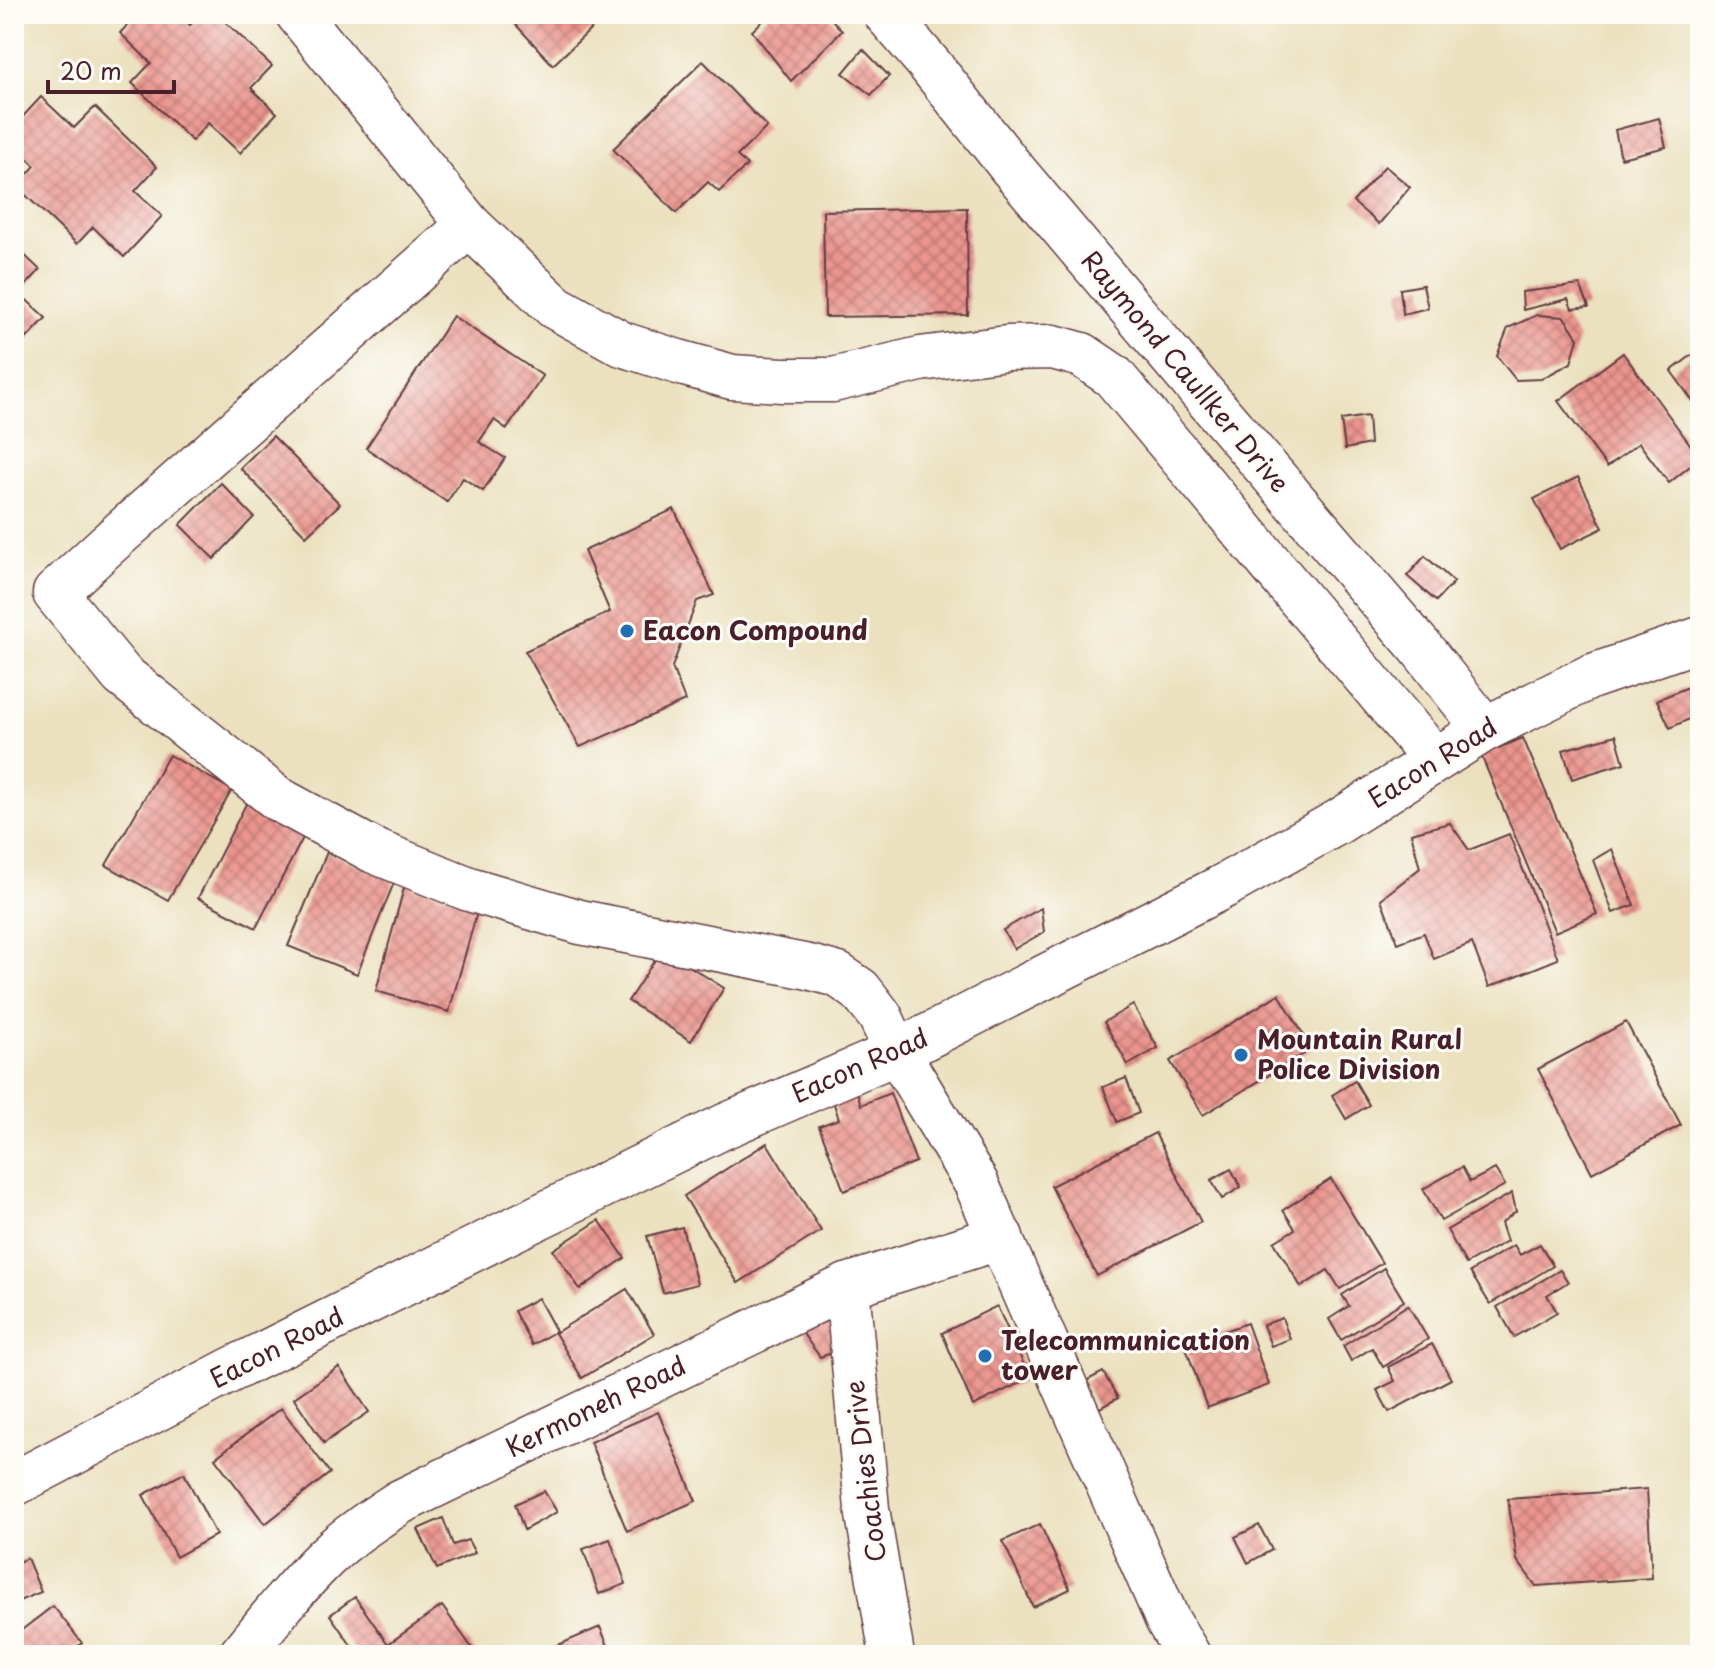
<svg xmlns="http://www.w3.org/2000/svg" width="1714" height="1669" viewBox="0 0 1714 1669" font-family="'Playpen Sans',sans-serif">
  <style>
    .building { fill: url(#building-cross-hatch) }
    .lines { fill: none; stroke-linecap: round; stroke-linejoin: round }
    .minor-casing { stroke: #623c41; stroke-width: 47 }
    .minor { stroke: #fff; stroke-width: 44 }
    .poi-dot { fill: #1f6fb2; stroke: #fdfcf7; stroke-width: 3 }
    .labels { text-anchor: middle; stroke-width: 6; stroke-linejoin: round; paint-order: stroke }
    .street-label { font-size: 26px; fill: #4a1f2b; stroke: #fdfcf7 }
    .poi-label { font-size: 26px; font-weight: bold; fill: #4a1f2b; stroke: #fdfcf7; text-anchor: start }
  </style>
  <defs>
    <pattern id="building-cross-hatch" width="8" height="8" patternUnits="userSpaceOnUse" patternTransform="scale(2)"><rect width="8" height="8" fill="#eb958e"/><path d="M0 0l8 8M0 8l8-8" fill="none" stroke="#c07974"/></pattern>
  </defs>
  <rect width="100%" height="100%" fill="#fdfcf7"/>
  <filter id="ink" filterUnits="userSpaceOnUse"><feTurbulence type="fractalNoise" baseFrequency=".0125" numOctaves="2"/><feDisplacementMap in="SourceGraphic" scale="16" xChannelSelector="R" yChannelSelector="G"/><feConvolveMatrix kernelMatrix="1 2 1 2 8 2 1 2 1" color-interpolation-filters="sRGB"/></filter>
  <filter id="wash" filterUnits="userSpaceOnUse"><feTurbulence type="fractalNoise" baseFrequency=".006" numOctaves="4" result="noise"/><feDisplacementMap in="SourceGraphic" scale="32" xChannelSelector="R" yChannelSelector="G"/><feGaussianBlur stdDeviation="1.8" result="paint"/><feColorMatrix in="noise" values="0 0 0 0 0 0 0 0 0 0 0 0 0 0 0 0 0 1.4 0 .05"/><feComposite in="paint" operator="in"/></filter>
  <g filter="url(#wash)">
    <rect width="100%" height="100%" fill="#ebe1bf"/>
    <g id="blocks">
      <g class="building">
        <path d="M138,14H178L190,25L200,14H217L272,66L251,88L277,113L240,153L208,123L192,141L132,83L151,63L120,33Z"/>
        <path d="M506,14H607L553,65Z"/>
        <path d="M770,14H827L842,31L791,81L752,31Z"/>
        <path d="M863,49L889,76L871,95L843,73Z"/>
        <path d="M703,61L767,127L737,156L747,165L719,192L708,182L676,213L613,149Z"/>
        <path d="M41,97L74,128L95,107L157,167L135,191L162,216L124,257L93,227L77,244L16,186L35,166L14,145V126Z"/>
        <path d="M1659,118L1666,147L1621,158L1615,130Z"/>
        <path d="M1385,166L1410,187L1379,224L1353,202Z"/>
        <path d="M967,208L968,315L825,317L823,211Z"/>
        <path d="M14,245L40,270L19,293L46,318L14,352Z"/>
        <path d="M1423,285L1428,308L1403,314L1400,289Z"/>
        <path d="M1580,285L1589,307L1572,309L1568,299L1523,310L1522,292Z"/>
        <path d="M1537,315L1564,317L1578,338L1571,363L1541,379L1516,380L1497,356L1508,328Z"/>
        <path d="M453,316L543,376L507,429L494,420L479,442L505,458L483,491L463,478L447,502L366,448Z"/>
        <path d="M1700,349V411L1671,371Z"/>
        <path d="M1623,353L1700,458L1669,483L1639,443L1607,467L1558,401Z"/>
        <path d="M1368,416L1370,444L1345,449L1341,420Z"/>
        <path d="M273,436L340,504L306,536L240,468Z"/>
        <path d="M1578,477L1603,528L1560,549L1534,499Z"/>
        <path d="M221,483L254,517L214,559L180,525Z"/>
        <path d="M674,509L714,595L697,601L672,667L685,701L580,747L525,651L610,612L584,551Z"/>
        <path d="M1425,556L1454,582L1436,601L1407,576Z"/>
        <path d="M1700,682V714L1670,728L1657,700Z"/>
        <path d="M1616,735L1624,763L1572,779L1563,750Z"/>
        <path d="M1523,738L1597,914L1555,932L1481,755Z"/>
        <path d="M169,755L232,790L168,900L106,865Z"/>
        <path d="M247,802L306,832L256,928L198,898Z"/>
        <path d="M1450,823L1469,850L1509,834L1558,959L1489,987L1472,943L1434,959L1424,933L1398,943L1381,899L1420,868L1411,833Z"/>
        <path d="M1612,849L1634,905L1613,913L1593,860Z"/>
        <path d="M327,852L395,880L357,974L288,946Z"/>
        <path d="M405,884L479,905L449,1012L376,991Z"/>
        <path d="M1041,908L1044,932L1014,949L1003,930Z"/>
        <path d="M662,949L724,988L691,1041L628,1001Z"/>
        <path d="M1279,994L1312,1049L1203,1115L1170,1061Z"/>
        <path d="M1133,1005L1158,1048L1128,1065L1104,1022Z"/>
        <path d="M1626,1022L1681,1125L1592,1173L1538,1069Z"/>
        <path d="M1126,1078L1139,1113L1117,1122L1103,1087Z"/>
        <path d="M1355,1081L1369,1105L1346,1119L1332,1095Z"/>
        <path d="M857,1092L861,1105L890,1093L916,1162L844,1191L819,1126L839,1119L833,1101Z"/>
        <path d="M1155,1133L1201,1222L1097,1276L1051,1186Z"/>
        <path d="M767,1143L821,1231L738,1283L684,1196Z"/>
        <path d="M1462,1167L1470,1182L1495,1169L1505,1185L1441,1221L1423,1189Z"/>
        <path d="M1231,1169L1241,1187L1222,1199L1211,1180Z"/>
        <path d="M1331,1179L1382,1263L1340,1289L1328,1270L1301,1287L1274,1242L1295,1229L1283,1210Z"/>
        <path d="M1512,1193L1516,1211L1501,1223L1507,1241L1466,1264L1447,1230Z"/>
        <path d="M599,1220L625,1258L580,1289L553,1250Z"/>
        <path d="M682,1227L697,1284L663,1293L647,1236Z"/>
        <path d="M1540,1244L1553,1266L1490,1304L1470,1272L1514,1245L1520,1255Z"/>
        <path d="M1384,1268L1404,1301L1341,1340L1329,1319L1349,1306L1342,1295Z"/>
        <path d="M1560,1270L1568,1282L1547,1295L1557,1312L1514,1337L1497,1307Z"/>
        <path d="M627,1289L654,1334L582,1378L555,1333Z"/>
        <path d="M538,1298L556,1331L532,1345L514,1311Z"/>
        <path d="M1408,1305L1428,1339L1383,1367L1372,1348L1351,1361L1343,1346Z"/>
        <path d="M997,1306L1030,1378L973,1406L942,1333Z"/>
        <path d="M832,1316L841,1350L820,1357L798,1327Z"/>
        <path d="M1282,1318L1290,1339L1271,1346L1263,1325Z"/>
        <path d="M1247,1323L1269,1385L1207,1408L1185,1345Z"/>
        <path d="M1432,1344L1451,1379L1389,1412L1377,1390L1395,1381L1388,1367Z"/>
        <path d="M339,1367L369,1412L324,1443L294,1398Z"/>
        <path d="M1103,1372L1118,1398L1098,1409L1084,1382Z"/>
        <path d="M281,1408L330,1473L265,1524L215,1458Z"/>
        <path d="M658,1412L696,1501L627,1531L590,1442Z"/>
        <path d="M184,1473L216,1535L176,1557L143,1495Z"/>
        <path d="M1647,1489L1652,1578L1536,1586L1517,1560L1508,1499Z"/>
        <path d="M544,1491L557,1512L524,1530L515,1504Z"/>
        <path d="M443,1518L453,1545L468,1540L475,1553L437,1569L418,1529Z"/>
        <path d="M1040,1524L1070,1589L1033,1607L1003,1541Z"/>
        <path d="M1259,1525L1272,1550L1248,1563L1235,1537Z"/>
        <path d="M610,1539L626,1584L599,1594L583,1549Z"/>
        <path d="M27,1558L41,1592L14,1603V1564Z"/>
        <path d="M355,1597L388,1644L442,1606L477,1655H358L330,1615Z"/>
        <path d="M53,1606L82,1643L67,1655H14V1636Z"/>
        <path d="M600,1627L612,1655H535Z"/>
      </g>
    </g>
  </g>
  <g filter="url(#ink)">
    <use href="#blocks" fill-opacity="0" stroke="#623c41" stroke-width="2"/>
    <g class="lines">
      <defs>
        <g id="minor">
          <path d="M298,14L469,225L555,307L622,344L678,362L732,377L782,380H833L920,359L1007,348L1053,347L1082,355L1113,376L1435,760"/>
          <path d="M886,14L929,64L1011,167L1203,394L1421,648L1485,729"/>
          <path d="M469,225L106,546L55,593L122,675L278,799L374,851L469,889L580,922L809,967L838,975L860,990L880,1016L897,1052L976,1183L1168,1621L1188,1655"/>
          <path d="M847,1286L867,1509L892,1655"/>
          <path d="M14,1484L229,1371L512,1230L725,1126L897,1052L1224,886L1338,822L1485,729L1590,677L1700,639"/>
          <path d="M241,1655C268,1622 295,1587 326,1557C348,1536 374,1519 400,1502L847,1286L1001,1237"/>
        </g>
      </defs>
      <use href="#minor" class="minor-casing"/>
      <use href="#minor" class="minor"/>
    </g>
  </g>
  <g class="poi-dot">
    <circle cx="627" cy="631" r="8"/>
    <circle cx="1241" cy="1055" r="8"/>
    <circle cx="985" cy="1356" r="8"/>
  </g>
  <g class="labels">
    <g class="street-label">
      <text transform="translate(1185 372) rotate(50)" y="9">Raymond Caullker Drive</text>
      <text transform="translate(1433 763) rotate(-32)" y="9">Eacon Road</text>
      <text transform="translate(860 1066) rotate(-24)" y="9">Eacon Road</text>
      <text transform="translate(277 1348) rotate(-27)" y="9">Eacon Road</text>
      <text transform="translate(596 1407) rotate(-26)" y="9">Kermoneh Road</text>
      <text transform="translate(866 1471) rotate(-97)" y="9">Coachies Drive</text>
    </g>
    <g class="poi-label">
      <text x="643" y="640">Eacon Compound</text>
      <text x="1257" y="1049">Mountain Rural<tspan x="1257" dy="30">Police Division</tspan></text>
      <text x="1001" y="1350">Telecommunication<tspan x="1001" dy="30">tower</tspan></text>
    </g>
  </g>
  <rect width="1714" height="1669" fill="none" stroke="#fdfcf7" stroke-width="48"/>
  <path d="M48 80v12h126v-12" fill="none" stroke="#4a1f2b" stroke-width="4"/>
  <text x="60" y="80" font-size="24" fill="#4a1f2b" stroke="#fdfcf7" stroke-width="6" paint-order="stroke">20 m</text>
</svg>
